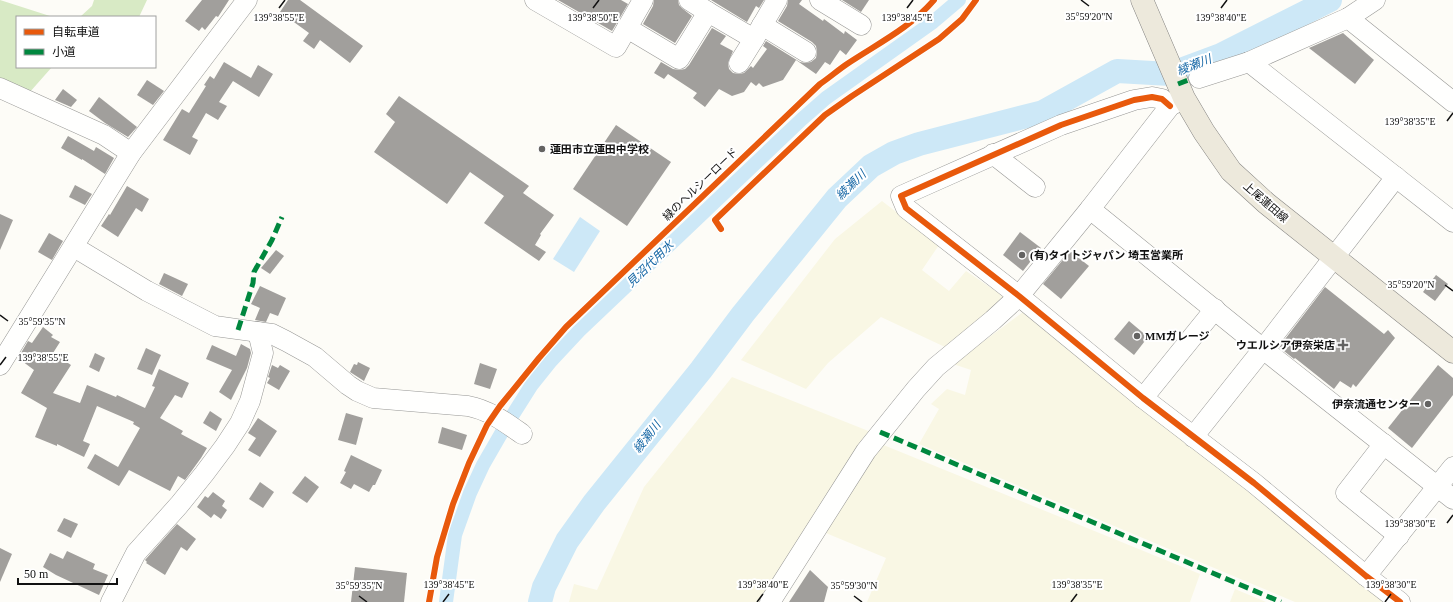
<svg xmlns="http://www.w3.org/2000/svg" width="1453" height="602" viewBox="0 0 1453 602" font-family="'Times New Roman','Noto Sans JP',serif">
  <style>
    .farmland { fill: #f9f7e4 }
    .forest { fill: #d8eac5 }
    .water { fill: #cde8f7 }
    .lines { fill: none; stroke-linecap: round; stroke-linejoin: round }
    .canal { stroke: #cde8f7; stroke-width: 14 }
    .river { stroke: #cde8f7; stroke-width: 24 }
    .building { fill: #a19f9c }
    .minor-casing { stroke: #979795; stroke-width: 21 }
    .major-casing { stroke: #858482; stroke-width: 23 }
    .minor { stroke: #fffffe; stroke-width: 20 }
    .major { stroke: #ede9dc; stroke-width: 22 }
    .quiet { stroke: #00873e; stroke-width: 5; stroke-dasharray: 10 5; stroke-linecap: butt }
    .cycleway-casing { stroke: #fff; stroke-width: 8 }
    .cycleway { stroke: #e8590c; stroke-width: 6 }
    .ticks { fill: none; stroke: #111; stroke-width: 1.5 }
    .poi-dot { fill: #646362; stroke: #fff; stroke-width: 1.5 }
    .labels { text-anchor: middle; stroke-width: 4; stroke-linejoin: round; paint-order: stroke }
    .poi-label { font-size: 11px; font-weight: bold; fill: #111; stroke: #fff; text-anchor: start }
    .street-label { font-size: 11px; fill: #111; stroke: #fff }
    .water-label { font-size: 12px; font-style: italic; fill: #1768a6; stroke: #fff }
    .ticks-label { font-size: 10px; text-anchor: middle; fill: #111; stroke: #fff; stroke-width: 4; stroke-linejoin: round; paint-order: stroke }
  </style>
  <rect width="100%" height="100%" fill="#fdfcf7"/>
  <g class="farmland">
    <path d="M882,201L939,245L922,270L949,291L966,271L1006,298L945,347L881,317L828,363L806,389L741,360L835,239Z"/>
    <path d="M1023,312L1183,440L1388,602H1295L919,444L939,409L931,404L947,389L965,395L971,370L953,364Z"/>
    <path d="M732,377L871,432L760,602H569L574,584L597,590L644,487Z"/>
    <path d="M881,444L1200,574L1190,602H867L886,558L821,531Z"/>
    <path d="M1235,589L1266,602H1230Z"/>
  </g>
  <g class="forest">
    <path d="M0,0L53,17H17V67H52L29,93L0,82Z"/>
    <path d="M94,0H147L139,17H80L92,6Z"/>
  </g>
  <path class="water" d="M580,217L600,231L574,272L553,259Z"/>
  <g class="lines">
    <path class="canal" d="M446,602L455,535L470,493L483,465L502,432L531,386L551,361L579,331L802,119L826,98L933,22L959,0"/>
    <path class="river" d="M540,602L544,587L567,541L594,503L701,370L743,314L837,198L871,166L894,153L919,144L1043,112L1117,71L1170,74L1221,55L1330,0"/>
  </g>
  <g class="building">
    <path d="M202,0H229L218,17L216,16L205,30L202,27L199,31L185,21Z"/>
    <path d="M288,0H300L363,46L350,63L320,40L314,49L303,41L309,33L280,12Z"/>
    <path d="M558,0H621L628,4L612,31Z"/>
    <path d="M654,0H678L679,5L683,9L692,16L675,43L643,24L653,6Z"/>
    <path d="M711,0H764L759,8L756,6L747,22Z"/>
    <path d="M788,0H802L799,4L823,21L824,19L844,34L845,31L857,40L846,55L840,50L830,65L825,62L816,74L796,60L783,80L763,87L759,83L756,86L751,82L744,92L732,96L719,89L705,107L693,98L697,93L668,74L664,79L654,73L661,62L673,69L679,70L685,69L689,65L712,28L726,36L720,44L733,51L728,63L729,69L733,73L739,74L744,73L751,66L753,68L767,49L763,46L766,41L800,62L805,63L811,62L816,58L817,52L816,46L812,42L778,21L787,6Z"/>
    <path d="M842,0H869L861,12Z"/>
    <path d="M1343,33L1374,60L1355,84L1309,48Z"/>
    <path d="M224,62L251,78L258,65L273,74L259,97L233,81L219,102L227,106L218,120L206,113L192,137L198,140L190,155L163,140L182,109L189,113L206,86L204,85L210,76L214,79Z"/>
    <path d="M147,80L164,91L153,105L137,95Z"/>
    <path d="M63,89L77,100L71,107L55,100Z"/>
    <path d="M399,96L529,186L523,193L554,215L540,234L541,235L535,245L546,252L539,261L484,223L504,196L470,172L447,204L374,152L395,122L386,114Z"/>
    <path d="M99,97L137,127L128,137L105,123L89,111Z"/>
    <path d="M616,125L671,162L627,226L573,189Z"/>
    <path d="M68,136L94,151L96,147L114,158L105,174L82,159V160L61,148Z"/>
    <path d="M75,185L92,194L85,205L69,197Z"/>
    <path d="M127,186L149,199L142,212L136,208L118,237L101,226L109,214L110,215Z"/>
    <path d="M0,214L13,220L0,250Z"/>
    <path d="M1020,232L1041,248L1023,271L1003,255Z"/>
    <path d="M49,233L63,241L52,260L38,252Z"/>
    <path d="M276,250L284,256L270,274L261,268Z"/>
    <path d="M1070,251L1089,266L1061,299L1043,284Z"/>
    <path d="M164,273L188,284L182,296L159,284Z"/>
    <path d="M1436,275L1448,284L1435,301L1423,292Z"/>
    <path d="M260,286L286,298L278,316L270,313L266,322L255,320L260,308L251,304Z"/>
    <path d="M1325,287L1384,334L1388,330L1395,338L1356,387L1353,384L1351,388L1340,381L1334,389L1295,358L1294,359L1279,347Z"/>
    <path d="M1129,321L1148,337L1134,355L1114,339Z"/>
    <path d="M43,327L53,335L51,337L60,342L53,353L71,365L53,393L80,403L87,385L116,397L117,395L145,408L155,387L152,386L159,369L189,383L182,398L175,395L160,418L183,431L181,434L207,448L201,458L185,480L178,476L170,491L129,470L119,486L87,468L95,454L118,467L140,428L133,424L134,422L97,406L83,441L90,444L84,457L57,444V446L35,437L47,408L21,393L34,370L18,358L28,341L32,343Z"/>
    <path d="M241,344L250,349L251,353L247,368L231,400L219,392L232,370L206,359L212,345L236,356Z"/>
    <path d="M146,348L161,355L152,375L137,369Z"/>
    <path d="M95,353L105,358L99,372L89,367Z"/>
    <path d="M358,362L370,368L364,381L350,372L354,364L357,365Z"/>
    <path d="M480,363L497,369L490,389L474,384Z"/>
    <path d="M272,365L278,368L280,365L290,371L279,390L267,383L270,378L268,377Z"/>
    <path d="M1438,365L1453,378V395L1412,448L1388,428Z"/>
    <path d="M210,411L222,419L216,431L203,423Z"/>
    <path d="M346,413L363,418L356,445L338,440Z"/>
    <path d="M258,418L277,431L260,457L248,450L256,438L248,433Z"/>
    <path d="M442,427L467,435L462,450L438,443Z"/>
    <path d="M351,455L382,470L375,485H373L369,492L354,484L351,489L340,483L346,472L344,471Z"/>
    <path d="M305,476L319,487L307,503L292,493Z"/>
    <path d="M260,482L274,492L263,508L249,499Z"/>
    <path d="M213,492L225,501L222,506L227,510L221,519L214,514L211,518L197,507L205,496L208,498Z"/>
    <path d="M64,518L78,524L71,538L57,531Z"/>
    <path d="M177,524L196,539L187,551L181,547L165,575L146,563L147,562L145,560Z"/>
    <path d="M0,548L12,554L0,582Z"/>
    <path d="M67,551L95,564L93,569L108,575L99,595L56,575L43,567L50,553L63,559Z"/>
    <path d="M355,567L407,573L404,602H351Z"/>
    <path d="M810,570L828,587L824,602H789Z"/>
  </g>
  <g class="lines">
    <defs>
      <g id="minor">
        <path d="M535,0L616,47L643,0"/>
        <path d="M820,0L861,25"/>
        <path d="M708,12L754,39L777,0"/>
        <path d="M1348,18L1453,102"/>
        <path d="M762,25L806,52"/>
        <path d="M627,28L679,59L708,12L689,0"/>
        <path d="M1249,62L1453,222"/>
        <path d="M739,63L754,39"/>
        <path d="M1199,78L1249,62L1348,18L1375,0"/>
        <path d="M0,88L104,135L131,153"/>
        <path d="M1170,106L1162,99L1152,97L1134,100L1061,125L901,196L906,208L1019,296L1143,398L1254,483L1366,576L1400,602"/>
        <path d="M993,154L1035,187"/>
        <path d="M1090,209L1263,349L1453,499"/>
        <path d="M74,247L147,291L215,326L272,334L286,341L315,357L348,385L357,391L373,398L468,406C489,410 505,422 522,434"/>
        <path d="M0,365L131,153L247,0"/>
        <path d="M1143,398L1215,309"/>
        <path d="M1193,437L1263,349L1396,177"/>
        <path d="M1384,444L1346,493L1399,536"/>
        <path d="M1366,576L1453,467"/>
        <path d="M111,602L136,553L179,505L204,474L225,446L240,423L250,401L263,353L258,332"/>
        <path d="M770,602L866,451L916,389L936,367L993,320L1019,296L1090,209L1170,106L1181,100"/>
      </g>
      <path id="major" d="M1142,0L1184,98L1204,132L1231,171L1266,203L1453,352"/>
    </defs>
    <use href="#minor" class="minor-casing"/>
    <use href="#major" class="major-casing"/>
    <use href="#minor" class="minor"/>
    <use href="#major" class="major"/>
    <g class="quiet">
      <path d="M1178,84L1191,79"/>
      <path d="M238,330L253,283L254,272L272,240L282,217"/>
      <path d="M880,432L1281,602"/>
    </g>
    <defs>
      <g id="cycleway">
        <path d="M1170,106L1162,99L1152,97L1134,100L1061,125L901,196L906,208L1019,296L1143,398L1254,483L1366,576L1400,602"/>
        <path d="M721,229L715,220L825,115L852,96L939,39L962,19L976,0"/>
        <path d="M429,602L437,557L453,504L469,463L487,425L500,406L539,358L566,327L820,84C829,78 838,70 847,64C877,44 910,28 934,0"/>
      </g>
    </defs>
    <use href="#cycleway" class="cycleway-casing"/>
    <use href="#cycleway" class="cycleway"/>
  </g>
  <path class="ticks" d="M1081,0L1089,6M279,8L285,0M593,8L599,0M907,8L913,0M1221,8L1227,0M1447,121L1453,113M1445,285L1453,291M0,315L8,321M0,365L6,357M1447,523L1453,515M359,596L367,602M854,596L862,602M443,602L449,594M757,602L763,594M1071,602L1077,594M1385,602L1391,594"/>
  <g class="poi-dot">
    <circle cx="542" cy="149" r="4"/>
    <circle cx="1022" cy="255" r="4"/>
    <circle cx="1137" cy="336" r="4"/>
    <path d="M1341 339h4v4h4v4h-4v4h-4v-4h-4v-4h4z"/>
    <circle cx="1428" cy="404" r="4"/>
  </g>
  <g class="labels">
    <g class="poi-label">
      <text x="550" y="153">蓮田市立蓮田中学校</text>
      <text x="1030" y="259">(有)タイトジャパン 埼玉営業所</text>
      <text x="1145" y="340">MMガレージ</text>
      <text x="1335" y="349" text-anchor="end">ウエルシア伊奈栄店</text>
      <text x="1420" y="408" text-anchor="end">伊奈流通センター</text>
    </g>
    <g class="street-label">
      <text transform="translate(700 184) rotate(-44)" y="4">緑のヘルシーロード</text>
      <text transform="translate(1266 202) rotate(41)" y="4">上尾蓮田線</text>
    </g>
    <g class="water-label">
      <text transform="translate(1194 65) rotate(-21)" y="4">綾瀬川</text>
      <text transform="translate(851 185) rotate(-44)" y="4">綾瀬川</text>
      <text transform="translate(650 264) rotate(-44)" y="4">見沼代用水</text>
      <text transform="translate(647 437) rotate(-52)" y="4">綾瀬川</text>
    </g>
  </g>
  <g class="ticks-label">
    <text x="1089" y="20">35°59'20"N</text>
    <text x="279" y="21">139°38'55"E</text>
    <text x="593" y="21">139°38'50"E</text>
    <text x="907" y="21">139°38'45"E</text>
    <text x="1221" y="21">139°38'40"E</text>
    <text x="1410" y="125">139°38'35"E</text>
    <text x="1411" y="288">35°59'20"N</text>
    <text x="42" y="325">35°59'35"N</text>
    <text x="43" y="361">139°38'55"E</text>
    <text x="1410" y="527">139°38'30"E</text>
    <text x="449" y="588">139°38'45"E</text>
    <text x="763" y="588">139°38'40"E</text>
    <text x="1077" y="588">139°38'35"E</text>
    <text x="1391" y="588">139°38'30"E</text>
    <text x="359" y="589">35°59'35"N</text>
    <text x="854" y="589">35°59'30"N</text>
  </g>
  <rect x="16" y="16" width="140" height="52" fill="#ffffff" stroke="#a0a0a0"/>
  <rect x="24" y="29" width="20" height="6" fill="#e8590c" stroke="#a0a0a0"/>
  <text x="52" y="36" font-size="12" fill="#111111">自転車道</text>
  <rect x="24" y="49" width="20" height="6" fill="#00873e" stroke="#a0a0a0"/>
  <text x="52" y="56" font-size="12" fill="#111111">小道</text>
  <path d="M18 578v6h99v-6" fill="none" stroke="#111111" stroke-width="2"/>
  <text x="24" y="578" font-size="12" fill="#111111" stroke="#ffffff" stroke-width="3" paint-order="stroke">50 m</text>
</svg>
